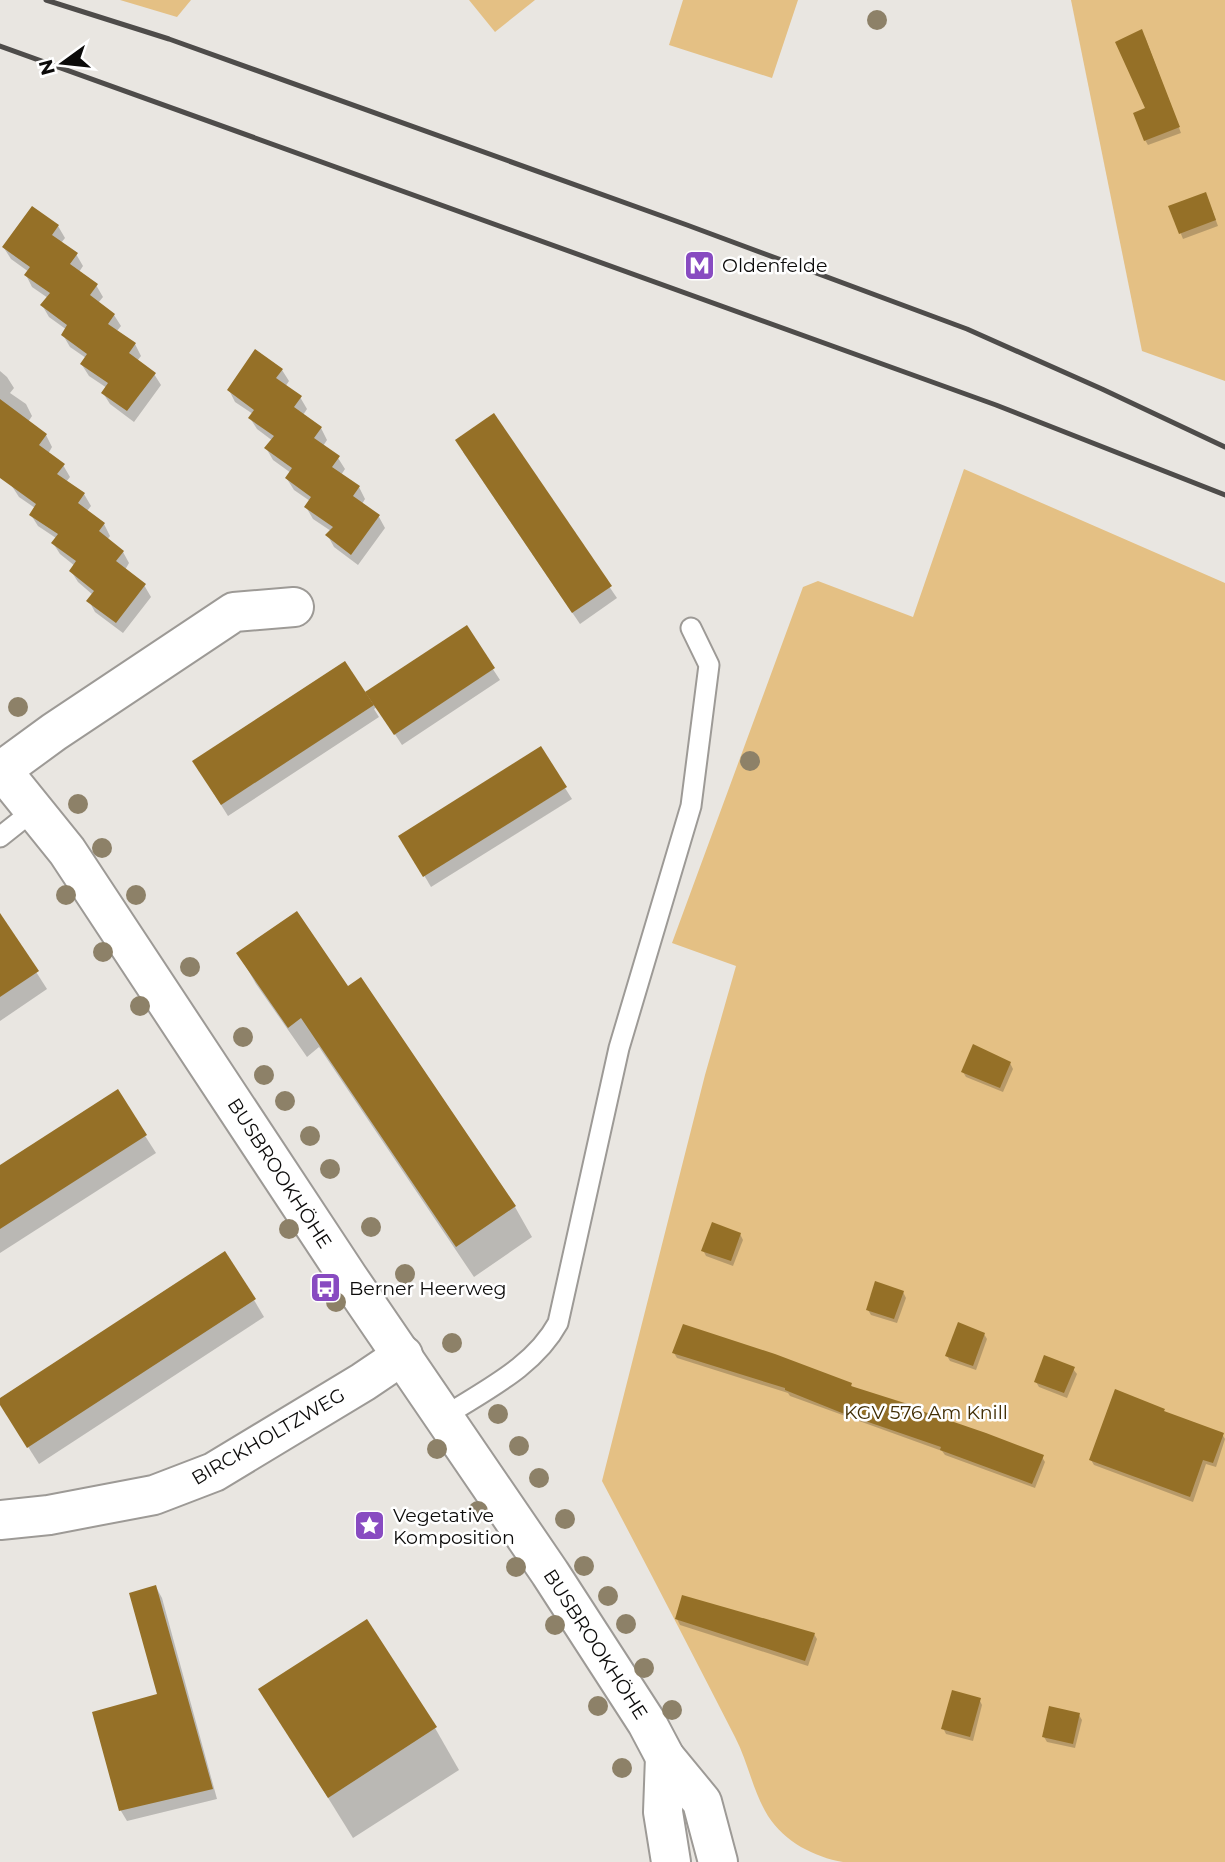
<svg xmlns="http://www.w3.org/2000/svg" width="1225" height="1862" viewBox="0 0 1225 1862" font-family="Montserrat,sans-serif">
  <style>
    .green { fill: #e4c084 }
    .shadow { fill: #0003 }
    .building { fill: #957027 }
    .lines { fill: none; stroke-linecap: round; stroke-linejoin: round }
    .service-casing { stroke: #9d9a96; stroke-width: 23 }
    .minor-casing { stroke: #9d9a96; stroke-width: 42 }
    .service { stroke: #fff; stroke-width: 19 }
    .minor { stroke: #fff; stroke-width: 38 }
    .rail { stroke: #4e4c4a; stroke-width: 5 }
    .tree { fill: #8d8168 }
    .labels { text-anchor: middle; stroke-width: 5; stroke-linejoin: round; paint-order: stroke }
    .poi-label { font-size: 19px; fill: #0c0b0a; stroke: #fff; text-anchor: start }
    .street-label { font-size: 19px; fill: #0c0b0a; stroke: #fff }
    .park-label { font-size: 19px; fill: #422e05; stroke: #fff }
  </style>
  <rect width="100%" height="100%" fill="#e9e6e1"/>
  <g class="green">
    <path d="M120,0H191L177,17Z"/>
    <path d="M469,0H535L495,32Z"/>
    <path d="M683,0H798L772,78L669,45Z"/>
    <path d="M1071,0H1225V381L1142,351Z"/>
    <path d="M964,469L1225,583V1862H843C814,1857 785,1842 768,1816C753,1792 748,1762 735,1737C691,1651 647,1566 602,1481L705,1075L736,966L672,943L803,587L818,581L913,617Z"/>
  </g>
  <g class="shadow">
    <path d="M1145,37L1181,133L1148,145L1145,140L1148,109Z"/>
    <path d="M1208,199L1218,226L1183,239L1170,207Z"/>
    <path d="M58,226L65,238L61,243L76,254L83,266L79,272L96,285L103,297L98,303L114,315L121,326L116,332L135,344L141,356L137,361L154,374L161,385L134,422L110,404L103,393L107,388L89,376L82,365L86,358L70,347L63,335L67,330L49,317L42,305L48,298L32,287L26,275L29,272L11,259L4,248Z"/>
    <path d="M282,370L289,381L285,387L300,397L307,409L303,415L321,428L327,440L323,446L338,458L345,469L341,475L359,487L365,499L362,504L379,517L385,528L358,565L334,547L328,536L331,531L313,519L306,507L310,501L294,490L287,479L291,473L273,460L266,448L273,441L257,429L250,418L253,414L235,402L229,390Z"/>
    <path d="M0,371L7,377L14,388L10,393L26,404L32,416L28,422L46,435L52,447L48,454L63,465L70,477L66,482L84,494L91,506L87,511L104,524L110,536L107,540L123,552L129,563L125,570L144,585L151,597L123,633L95,612L89,601L93,595L78,582L71,571L75,566L60,554L53,543L56,538L38,526L31,515L35,508L19,497L0,468Z"/>
    <path d="M493,416L617,598L580,624L463,452Z"/>
    <path d="M466,628L500,680L402,745L377,707L374,709L379,717L228,816L201,773L371,703Z"/>
    <path d="M565,788L572,799L431,887L401,836Z"/>
    <path d="M6,925L47,989L0,1021V930Z"/>
    <path d="M239,954L348,989L361,980L515,1207L532,1237L474,1277L319,1047L307,1057L256,984Z"/>
    <path d="M1010,1063L1013,1069L1003,1092L966,1077L963,1072Z"/>
    <path d="M117,1092L156,1153L0,1253V1167Z"/>
    <path d="M740,1234L743,1240L733,1266L706,1256L703,1250Z"/>
    <path d="M903,1292L906,1298L897,1323L871,1315L868,1310Z"/>
    <path d="M254,1300L264,1317L39,1464L0,1403V1400Z"/>
    <path d="M984,1334L987,1339L976,1370L950,1361L947,1356Z"/>
    <path d="M674,1353L851,1385L853,1389L1042,1457L1045,1462L1035,1488L945,1455L942,1451L790,1396L788,1393L677,1358Z"/>
    <path d="M1073,1369L1077,1374L1067,1398L1039,1387L1036,1382Z"/>
    <path d="M1165,1414L1222,1434L1225,1439L1216,1467L1206,1464L1193,1502L1094,1465L1091,1460Z"/>
    <path d="M156,1587L162,1598L217,1799L127,1821L121,1811L94,1713L159,1695Z"/>
    <path d="M677,1619L814,1634L817,1639L808,1666L680,1625Z"/>
    <path d="M261,1690L435,1728L459,1770L353,1838Z"/>
    <path d="M979,1699L982,1705L973,1741L946,1734L943,1728Z"/>
    <path d="M1079,1715L1082,1720L1075,1748L1047,1742L1044,1737Z"/>
  </g>
  <g class="building">
    <path d="M1142,29L1180,127L1144,141L1133,113L1145,108L1115,42Z"/>
    <path d="M1206,192L1216,220L1179,234L1168,206Z"/>
    <path d="M32,206L59,225L52,235L78,253L70,264L98,284L90,295L115,314L108,324L136,343L129,353L156,373L127,411L101,393L108,383L80,364L87,354L61,335L67,325L40,305L50,293L24,275L30,267L2,247Z"/>
    <path d="M255,349L283,369L276,378L302,396L294,407L322,427L314,438L340,456L332,467L360,486L353,496L380,515L351,555L325,535L333,527L304,507L311,497L285,478L292,468L264,448L274,436L248,418L254,410L227,390Z"/>
    <path d="M0,399L47,434L39,445L65,464L57,474L85,493L78,503L105,523L99,531L124,551L116,561L146,584L116,623L86,601L94,591L69,571L76,561L51,543L58,534L29,515L36,504L0,478Z"/>
    <path d="M494,413L612,586L572,613L455,440Z"/>
    <path d="M467,625L495,668L394,735L365,692Z"/>
    <path d="M345,661L374,705L221,805L192,761Z"/>
    <path d="M541,746L567,787L423,877L398,836Z"/>
    <path d="M297,911L348,986L361,977L516,1206L456,1247L301,1018L288,1028L236,953Z"/>
    <path d="M0,913L39,971L0,997Z"/>
    <path d="M973,1044L1011,1062L1000,1088L961,1072Z"/>
    <path d="M118,1089L147,1135L0,1229V1165Z"/>
    <path d="M712,1222L741,1233L731,1261L701,1251Z"/>
    <path d="M225,1251L256,1299L27,1448L0,1405V1398Z"/>
    <path d="M875,1281L904,1291L894,1319L866,1310Z"/>
    <path d="M958,1322L985,1333L973,1366L945,1356Z"/>
    <path d="M683,1324L775,1354L852,1383L851,1386L914,1406L913,1408L986,1433L1044,1455L1032,1484L940,1450L941,1447L842,1413L785,1390V1388L672,1353Z"/>
    <path d="M1044,1355L1075,1367L1064,1393L1034,1382Z"/>
    <path d="M1115,1389L1165,1409L1164,1411L1224,1433L1213,1463L1203,1460L1190,1497L1089,1460Z"/>
    <path d="M156,1585L213,1789L119,1811L92,1712L157,1694L129,1593Z"/>
    <path d="M682,1595L815,1633L805,1661L675,1619Z"/>
    <path d="M367,1619L437,1727L328,1798L258,1689Z"/>
    <path d="M952,1690L981,1698L970,1737L941,1729Z"/>
    <path d="M1049,1706L1080,1713L1073,1744L1042,1737Z"/>
  </g>
  <g class="lines">
    <defs>
      <g id="service">
        <path d="M0,837L34,810"/>
        <path d="M445,1416C485,1390 534,1367 558,1323L619,1048L691,806L709,665L691,628"/>
      </g>
      <g id="minor">
        <path d="M0,768L67,851L348,1277L550,1573L647,1723L665,1757L702,1802L718,1862"/>
        <path d="M2,770L54,732L234,612L294,607"/>
        <path d="M0,1520L49,1515L154,1495L214,1472L363,1382L403,1355"/>
        <path d="M665,1757L663,1812L671,1862"/>
      </g>
    </defs>
    <use href="#service" class="service-casing"/>
    <use href="#minor" class="minor-casing"/>
    <use href="#service" class="service"/>
    <use href="#minor" class="minor"/>
    <g class="rail">
      <path d="M46,0L169,39L687,225L967,329L1102,389L1225,447"/>
      <path d="M0,46L996,405L1225,495"/>
    </g>
  </g>
  <g class="tree">
    <circle cx="877" cy="20" r="10"/>
    <circle cx="18" cy="707" r="10"/>
    <circle cx="750" cy="761" r="10"/>
    <circle cx="78" cy="804" r="10"/>
    <circle cx="102" cy="848" r="10"/>
    <circle cx="66" cy="895" r="10"/>
    <circle cx="136" cy="895" r="10"/>
    <circle cx="103" cy="952" r="10"/>
    <circle cx="190" cy="967" r="10"/>
    <circle cx="140" cy="1006" r="10"/>
    <circle cx="243" cy="1037" r="10"/>
    <circle cx="264" cy="1075" r="10"/>
    <circle cx="285" cy="1101" r="10"/>
    <circle cx="310" cy="1136" r="10"/>
    <circle cx="330" cy="1169" r="10"/>
    <circle cx="371" cy="1227" r="10"/>
    <circle cx="289" cy="1229" r="10"/>
    <circle cx="405" cy="1274" r="10"/>
    <circle cx="336" cy="1302" r="10"/>
    <circle cx="452" cy="1343" r="10"/>
    <circle cx="498" cy="1414" r="10"/>
    <circle cx="519" cy="1446" r="10"/>
    <circle cx="437" cy="1449" r="10"/>
    <circle cx="539" cy="1478" r="10"/>
    <circle cx="478" cy="1511" r="10"/>
    <circle cx="565" cy="1519" r="10"/>
    <circle cx="584" cy="1566" r="10"/>
    <circle cx="516" cy="1567" r="10"/>
    <circle cx="608" cy="1596" r="10"/>
    <circle cx="626" cy="1624" r="10"/>
    <circle cx="555" cy="1625" r="10"/>
    <circle cx="644" cy="1668" r="10"/>
    <circle cx="598" cy="1706" r="10"/>
    <circle cx="672" cy="1710" r="10"/>
    <circle cx="622" cy="1768" r="10"/>
  </g>
  <defs>
    <symbol id="metro-square" viewBox="-11 -11 22 22"><rect x="-9" y="-9" width="18" height="18" rx="4" fill="#884bc1" stroke="#fff"/><path d="M-5.5 5V-5H-3L0 0L3-5H5.5V5H3V-.5L0 4L-3-.5V5Z" fill="#fff"/></symbol>
    <symbol id="bus-square" viewBox="-11 -11 22 22"><rect x="-9" y="-9" width="18" height="18" rx="4" fill="#884bc1" stroke="#fff"/><path d="M-5-6H5V4H4V6H2V4H-2V6H-4V4H-5ZM-3.5-4V0h7V-4ZM-3.5 1.2v1.5H-2V1.2ZM2 1.2v1.5H3.5V1.2Z" fill="#fff"/></symbol>
    <symbol id="sight-square" viewBox="-11 -11 22 22"><rect x="-9" y="-9" width="18" height="18" rx="4" fill="#884bc1" stroke="#fff"/><path d="M0-6L1.8-2.2L6-1.7L2.9 1.2L3.7 5.4L0 3.3L-3.7 5.4L-2.9 1.2L-6-1.7L-1.8-2.2Z" fill="#fff"/></symbol>
  </defs>
  <g fill-rule="evenodd">
    <use href="#metro-square" x="682" y="248" width="35" height="35"/>
    <use href="#bus-square" x="308" y="1270" width="35" height="35"/>
    <use href="#sight-square" x="352" y="1508" width="35" height="35"/>
  </g>
  <g class="labels">
    <g class="poi-label">
      <text x="722" y="272">Oldenfelde</text>
      <text x="349" y="1295">Berner Heerweg</text>
      <text x="393" y="1522">Vegetative<tspan x="393" dy="22">Komposition</tspan></text>
    </g>
    <g class="street-label">
      <text transform="translate(280 1173) rotate(57)" y="7">BUSBROOKHÖHE</text>
      <text transform="translate(268 1436) rotate(-30)" y="7">BIRCKHOLTZWEG</text>
      <text transform="translate(596 1644) rotate(57)" y="7">BUSBROOKHÖHE</text>
    </g>
    <g class="park-label">
      <text x="926" y="1419">KGV 576 Am Knill</text>
    </g>
  </g>
  <g transform="translate(63 63) rotate(255)" stroke="#ffffff" stroke-width="5" paint-order="stroke">
  <path d="M0-5L12 26L0 18L-12 26Z" fill="#0c0b0a"/>
  <text y="-10" font-size="19" font-weight="bold" text-anchor="middle" fill="#0c0b0a">N</text>
  </g>
</svg>
